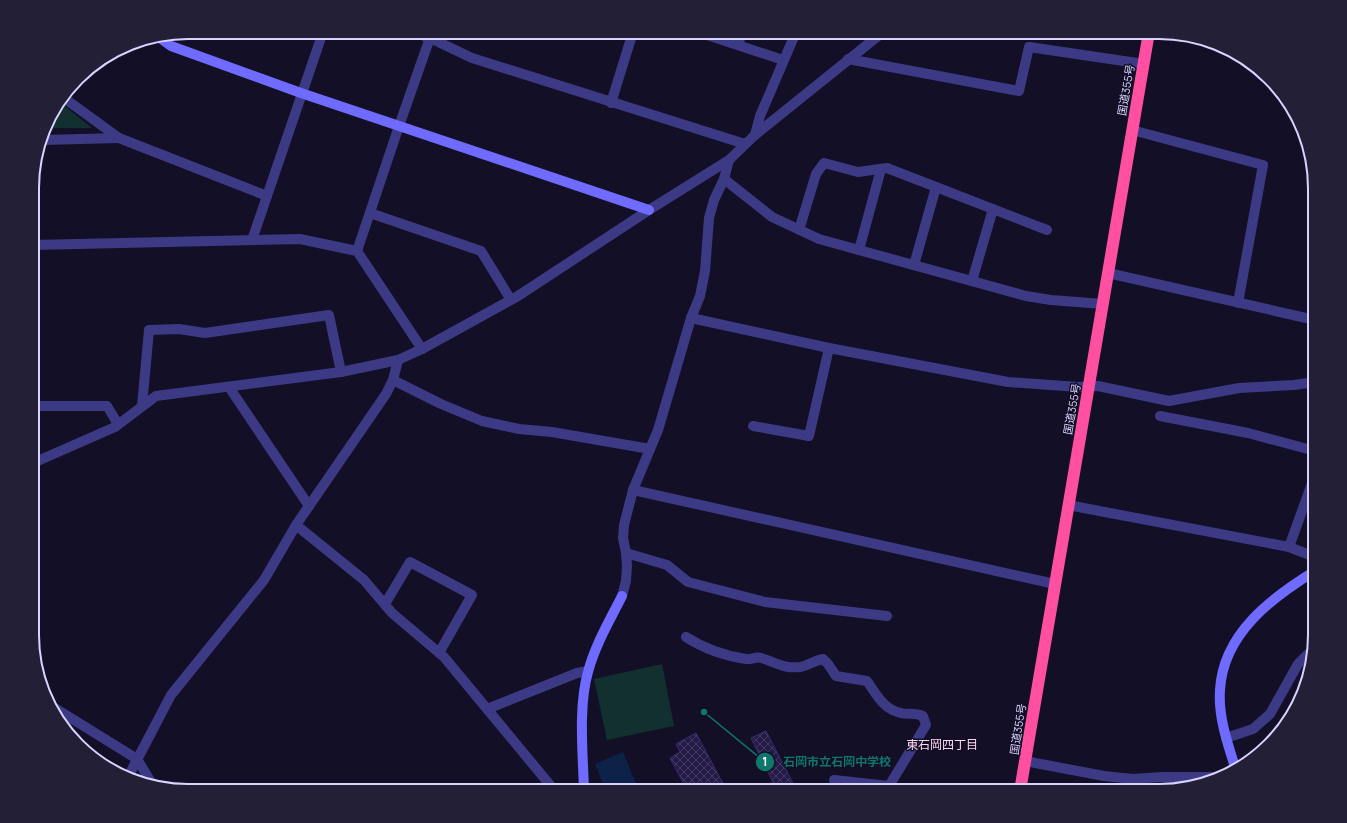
<svg xmlns="http://www.w3.org/2000/svg" width="1347" height="823" viewBox="0 0 1347 823" font-family="Manrope,'Noto Sans JP',sans-serif">
  <style>
    .park { fill: #12302f }
    .water { fill: #0c2248 }
    .building { fill: url(#building-cross-hatch); stroke: #3b2d73 }
    .lines { fill: none; stroke-linecap: round; stroke-linejoin: round }
    .street { stroke: #3d3a85; stroke-width: 10 }
    .secondary { stroke: #6f6bff; stroke-width: 10 }
    .highway { stroke: #ff4fa3; stroke-width: 12 }
    .labels { text-anchor: middle; stroke-width: 3; stroke-linejoin: round; paint-order: stroke }
    .street-label { font-size: 11px; fill: #d9d4ff; stroke: #130f26 }
    .neighbourhood-label { font-size: 12px; fill: #ffd6f0; stroke: #130f26 }
    .rim { fill: none; stroke: #d9d4ff; stroke-width: 2 }
    .leader { fill: none; stroke: #0f766e; stroke-width: 1.5 }
    .callout-dot { fill: #0f766e; stroke: #130f26; stroke-width: 1.5 }
    .mark-label { font-size: 12px; text-anchor: middle; font-weight: bold; fill: #fff }
    .callout-label { font-size: 12px; text-anchor: middle; font-weight: bold; fill: #0f766e; stroke: #130f26; stroke-width: 3; stroke-linejoin: round; paint-order: stroke }
  </style>
  <defs>
    <pattern id="building-cross-hatch" width="8" height="8" patternUnits="userSpaceOnUse"><rect width="8" height="8" fill="#241b47"/><path d="M0 0l8 8M0 8l8-8" fill="none" stroke="#433b63"/></pattern>
  </defs>
  <rect width="100%" height="100%" fill="#130f26"/>
  <g class="park">
    <path d="M61,103L92,128H45L48,119Z"/>
    <path d="M662,664L674,726L607,740L594,679Z"/>
  </g>
  <path class="water" d="M623,752L639,791H606L595,764Z"/>
  <g class="building">
    <path d="M766,731L797,791H768L765,786L773,782L751,738Z"/>
    <path d="M696,733L727,791H698L693,781L685,786L670,758L680,752L676,744Z"/>
  </g>
  <g class="lines">
    <g class="street">
      <path d="M413,32L430,38L472,58L745,144"/>
      <path d="M698,32L783,60"/>
      <path d="M738,45L742,32"/>
      <path d="M848,59L1019,91L1029,47L1144,64"/>
      <path d="M64,98L119,138L267,196"/>
      <path d="M611,103L633,32"/>
      <path d="M1132,130L1263,165L1238,303"/>
      <path d="M755,135L760,116L796,32"/>
      <path d="M42,140L119,138"/>
      <path d="M724,179L772,217L819,239L1026,296L1051,300L1103,304"/>
      <path d="M370,213L481,251L511,300"/>
      <path d="M799,230L816,174L824,163L858,172L887,168L1047,230"/>
      <path d="M252,240L323,32"/>
      <path d="M33,245L300,239L357,251L422,349"/>
      <path d="M859,250L881,169"/>
      <path d="M357,251L399,126L432,32"/>
      <path d="M914,265L936,187"/>
      <path d="M1108,273L1315,320"/>
      <path d="M972,281L993,209"/>
      <path d="M691,318L829,348L1008,382L1078,387L1098,386L1169,401L1239,388L1294,385L1315,382"/>
      <path d="M393,380L441,404L482,421L519,429L552,432L650,449"/>
      <path d="M229,387L309,506"/>
      <path d="M33,406H107L118,424"/>
      <path d="M142,406L149,330L179,329L205,333L329,315L341,372"/>
      <path d="M1160,416L1248,433L1315,451"/>
      <path d="M753,426L809,436L829,348"/>
      <path d="M33,463L115,427L156,396L341,372L398,360L422,349L518,296L649,210L729,160L755,135L883,32"/>
      <path d="M633,490L1055,584"/>
      <path d="M1068,505L1289,547L1315,557"/>
      <path d="M296,525L364,580L392,613L444,657L555,791"/>
      <path d="M1289,547L1315,475"/>
      <path d="M626,553L667,565L688,582L765,602L887,616"/>
      <path d="M622,596L626,581L627,566L626,553L623,538L624,525L633,490L658,430L691,318L700,296L705,271L709,218L714,200L724,179L729,160"/>
      <path d="M385,604L410,562L472,595L439,653"/>
      <path d="M686,637C703,648 726,656 746,659C751,660 756,656 761,658C775,662 784,669 800,667C806,666 814,661 823,659L828,664L836,676L867,681C876,694 884,710 901,713C909,715 914,712 923,716L926,725L889,786"/>
      <path d="M53,707L137,759L154,787"/>
      <path d="M487,709L577,673L588,671"/>
      <path d="M1226,738L1253,729L1270,714L1298,664L1313,649"/>
      <path d="M1025,761L1104,776L1133,779L1162,777H1214"/>
      <path d="M128,777L171,695L264,580L296,525L386,394L393,380L398,360"/>
      <path d="M834,780L889,786"/>
    </g>
    <g class="secondary">
      <path d="M160,38L171,46L301,93L649,210"/>
      <path d="M1236,770C1228,745 1218,717 1220,690C1223,634 1271,598 1315,571"/>
      <path d="M584,791C583,754 578,707 588,672C595,645 610,620 622,596"/>
    </g>
    <path class="highway" d="M1020,791L1149,32"/>
  </g>
  <g class="labels">
    <g class="street-label">
      <text transform="translate(1126 90) rotate(-80)" y="4">国道355号</text>
      <text transform="translate(1072 409) rotate(-80)" y="4">国道355号</text>
      <text transform="translate(1018 729) rotate(-81)" y="4">国道355号</text>
    </g>
    <g class="neighbourhood-label">
      <text x="942" y="749">東石岡四丁目</text>
    </g>
  </g>
  <path d="M0 0H1347V823H0ZM188 39H1159A149 149 0 0 1 1308 188V635A149 149 0 0 1 1159 784H188A149 149 0 0 1 39 635V188A149 149 0 0 1 188 39Z" fill="#231f37" fill-rule="evenodd"/>
  <path class="rim" d="M188 39H1159A149 149 0 0 1 1308 188V635A149 149 0 0 1 1159 784H188A149 149 0 0 1 39 635V188A149 149 0 0 1 188 39Z"/>
  <path class="leader" d="M704 712L765 762"/>
  <g class="callout-dot">
    <circle cx="704" cy="712" r="4"/>
    <circle cx="765" cy="762" r="10"/>
  </g>
  <g class="mark-label">
    <text x="765" y="766">1</text>
  </g>
  <g class="callout-label">
    <text x="837" y="766">石岡市立石岡中学校</text>
  </g>
</svg>
